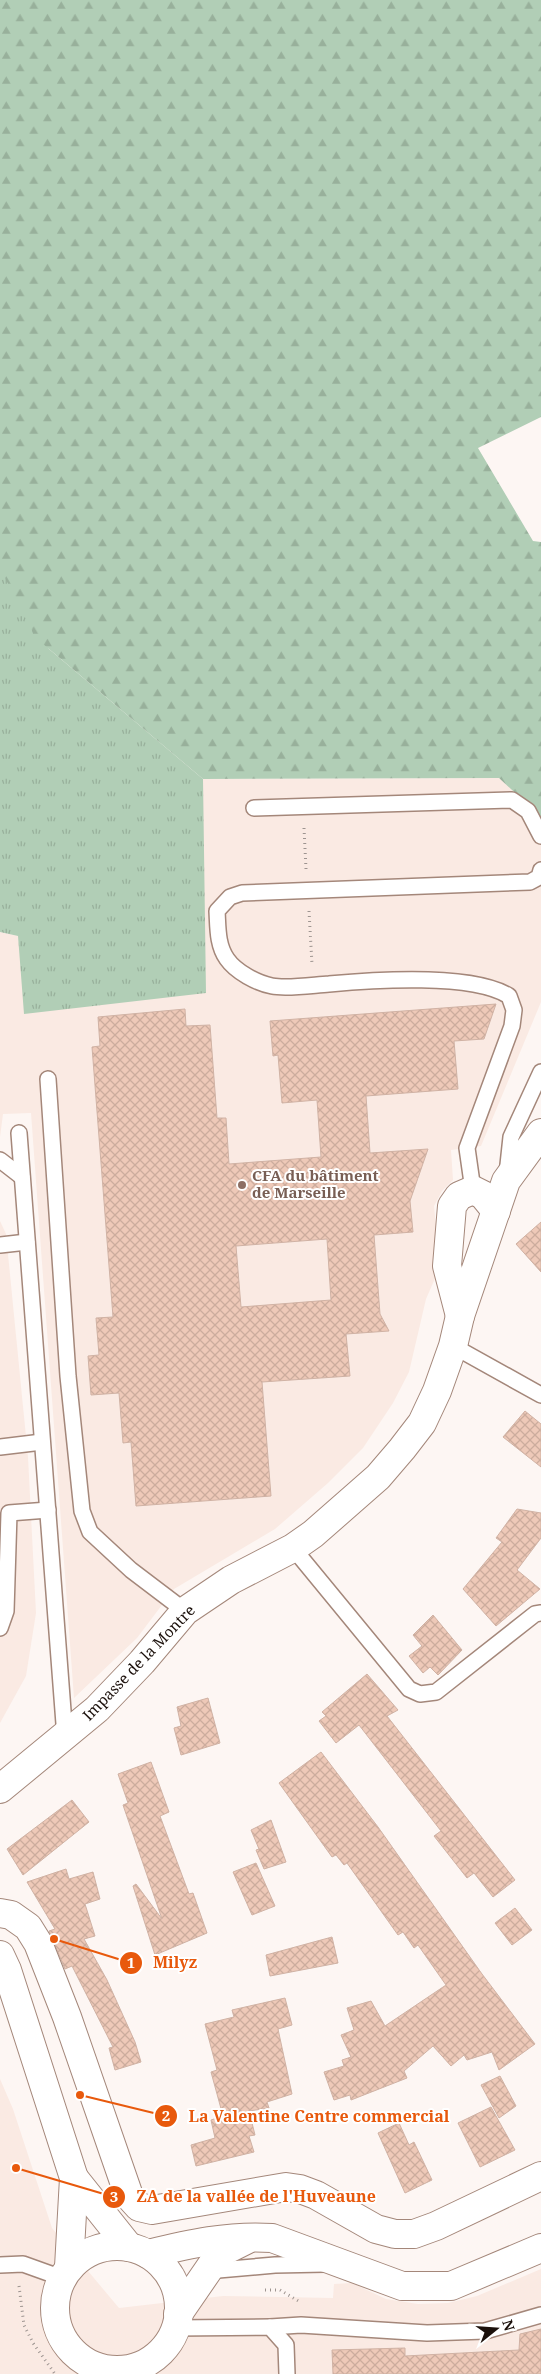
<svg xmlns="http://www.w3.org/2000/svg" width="541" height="2374" viewBox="0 0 541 2374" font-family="'Noto Serif',serif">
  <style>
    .built { fill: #faeae3 }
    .grass { fill: url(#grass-tufts) }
    .forest { fill: url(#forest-firs) }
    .building { fill: url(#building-cross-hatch); stroke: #d0b2a4; fill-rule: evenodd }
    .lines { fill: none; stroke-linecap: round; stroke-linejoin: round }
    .service-casing { stroke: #a4877a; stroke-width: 18 }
    .minor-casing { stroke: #a4877a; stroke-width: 30 }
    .tertiary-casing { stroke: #a4877a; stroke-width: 30 }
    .path { stroke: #9d9490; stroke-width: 3; stroke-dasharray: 1 4; stroke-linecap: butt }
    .service { stroke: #fff; stroke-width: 15 }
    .minor { stroke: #fff; stroke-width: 28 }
    .tertiary { stroke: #fff; stroke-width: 28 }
    .education-dot { fill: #8d6e63; stroke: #fff; stroke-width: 2 }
    .labels { text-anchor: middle; stroke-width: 4; stroke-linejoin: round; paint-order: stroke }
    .education-label { font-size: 15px; font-weight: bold; fill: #785e54; stroke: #fff; text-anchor: start }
    .street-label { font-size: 15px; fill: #1b100b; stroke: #fff }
    .leader { fill: none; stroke: #e8590c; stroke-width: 2 }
    .callout-dot { fill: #e8590c; stroke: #fff; stroke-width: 2 }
    .mark-label { font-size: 15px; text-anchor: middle; font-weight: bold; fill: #fff }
    .callout-label { font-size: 16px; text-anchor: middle; font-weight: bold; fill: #e8590c; stroke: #fff; stroke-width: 4; stroke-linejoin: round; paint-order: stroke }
  </style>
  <defs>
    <pattern id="grass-tufts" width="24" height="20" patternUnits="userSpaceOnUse" patternTransform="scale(1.25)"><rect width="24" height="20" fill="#b1ceb6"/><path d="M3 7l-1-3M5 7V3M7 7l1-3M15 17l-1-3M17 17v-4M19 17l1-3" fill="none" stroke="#98b09b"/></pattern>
    <pattern id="forest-firs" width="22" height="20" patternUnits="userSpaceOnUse" patternTransform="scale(1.25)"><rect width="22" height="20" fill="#b1ceb6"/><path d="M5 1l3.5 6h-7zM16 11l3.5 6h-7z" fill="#98b09b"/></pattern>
    <pattern id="building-cross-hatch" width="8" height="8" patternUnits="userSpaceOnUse" patternTransform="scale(1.25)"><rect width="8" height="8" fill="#eec9b8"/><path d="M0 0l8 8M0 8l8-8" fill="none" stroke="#ccac9d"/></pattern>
  </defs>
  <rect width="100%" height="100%" fill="#fdf6f3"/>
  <g class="built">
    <path d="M0,668L203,779L500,778L541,817V1002L481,1146L451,1150L453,1180L442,1191L434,1206L440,1267L426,1299L409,1372L393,1403L363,1448L328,1483L275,1529L174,1589L137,1638L74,1698L31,1113L3,1114L0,1137V932L18,936Z"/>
    <path d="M0,1221L6,1234L28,1457L36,1613L26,1676L0,1723Z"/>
    <path d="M0,2079L13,2109L52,2228L119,2308L223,2296L333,2298L334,2284L352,2283L386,2299L418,2304L448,2303L477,2296L541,2269V2374H0Z"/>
  </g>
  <path class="grass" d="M0,566L49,649L203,779L206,993L24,1014L18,936L0,932Z"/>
  <path class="forest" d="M0,0H541V417L478,448L533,541L541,542V817L499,778L203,779L36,638L0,568Z"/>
  <g class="building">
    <path d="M496,1004L484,1039L454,1041L458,1089L366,1096L370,1153L428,1149L410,1201L413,1232L374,1235L380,1314L389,1331L346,1334L350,1376L262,1382L271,1496L136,1506L131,1442L123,1443L119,1393L91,1395L88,1356L99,1355L96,1318L113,1317L92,1047L100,1046L98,1017L185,1009L186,1026L210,1025L217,1118H226L229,1164L321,1157L317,1100L282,1103L278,1055L273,1056L270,1021ZM327,1239L331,1300L241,1307L236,1246Z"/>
    <path d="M541,1222V1272L516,1244Z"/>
    <path d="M525,1411L541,1424V1467L503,1437Z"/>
    <path d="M517,1509L541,1513V1538L517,1570L540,1589L496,1626L463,1589L502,1542L496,1538Z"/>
    <path d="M433,1615L462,1650L438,1675L430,1667L423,1673L409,1656L422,1646L413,1635Z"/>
    <path d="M367,1674L398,1710L387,1716L515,1880L493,1897L474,1873L467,1878L434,1836L441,1831L359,1725L336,1743L319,1721L326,1716L322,1712Z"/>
    <path d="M208,1698L220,1743L181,1755L174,1728L181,1726L177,1707Z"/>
    <path d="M321,1752L378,1827L482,1974L535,2044L499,2070L492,2052L467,2060L464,2055L451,2066L433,2046L404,2071L407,2078L351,2100L350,2095L334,2100L324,2072L344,2066L342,2060L351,2057L341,2035L354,2030L347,2008L371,2001L385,2026L446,1985L418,1945L414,1948L403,1932L398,1935L347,1863L344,1865L336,1855L332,1857L279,1783Z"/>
    <path d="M151,1762L169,1812L160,1816L189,1894L193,1893L207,1933L155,1955L133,1886L136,1884L162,1919L123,1805L128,1803L118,1774Z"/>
    <path d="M72,1800L89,1822L23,1875L7,1849Z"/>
    <path d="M271,1820L286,1862L264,1869L256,1850L259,1849L251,1830Z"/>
    <path d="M256,1863L275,1906L252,1915L233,1872Z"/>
    <path d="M66,1869L69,1879L93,1872L100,1899L85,1904L95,1936L84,1939L107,1980L135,2042L141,2062L115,2070L109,2048L113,2047L72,1966L65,1969L49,1931L55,1929L27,1882Z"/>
    <path d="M515,1908L532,1930L512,1945L495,1923Z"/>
    <path d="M332,1937L338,1963L270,1976L266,1955Z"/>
    <path d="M285,1998L292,2025L278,2029L292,2094L267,2102L269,2108L249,2111L255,2135L249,2136L254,2152L196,2166L191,2145L215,2138L211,2120L223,2116L211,2072L217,2070L205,2024L234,2017L232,2010Z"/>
    <path d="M500,2076L516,2106L499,2118L481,2085Z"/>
    <path d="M491,2107L515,2150L480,2167L458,2123Z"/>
    <path d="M399,2123L409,2145L414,2142L432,2180L405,2193L378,2133Z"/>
    <path d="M541,2329V2374H333L332,2350L405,2348V2356L519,2350L520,2334Z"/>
  </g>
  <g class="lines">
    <defs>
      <g id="service">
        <path d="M254,808L512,800L528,811L541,836"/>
        <path d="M48,1079L68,1376L82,1511L90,1532L131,1570L185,1611"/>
        <path d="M19,1133L65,1737"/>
        <path d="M0,1160L22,1177"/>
        <path d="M507,1174L511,1137L541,1072"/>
        <path d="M473,1190L467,1148L512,1026L514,1010L509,996C472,973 373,980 329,984C313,985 287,989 272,986C257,983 236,972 227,959C217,945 218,927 217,911L230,897L242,893L530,882L539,877L541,870"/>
        <path d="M0,1245L27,1242"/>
        <path d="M453,1346L541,1395"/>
        <path d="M0,1447L42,1442"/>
        <path d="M293,1548L409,1689L420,1694L436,1692L535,1614L541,1613"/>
        <path d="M0,1628L6,1611L9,1513L48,1510"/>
        <path d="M0,2265L23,2264L62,2278"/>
        <path d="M207,2271L275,2265L325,2264"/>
        <path d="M270,2327L301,2325L427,2333L485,2331L541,2315"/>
        <path d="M175,2328L270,2327L286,2345L287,2374"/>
        <path d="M123,2370V2374"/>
      </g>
      <g id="minor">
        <path d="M460,1316L447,1266L452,1206L459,1196L473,1190L483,1195L496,1211"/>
        <path d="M0,1789L97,1709L142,1662L185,1611L231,1580L293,1548L313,1534L378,1477L402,1449L422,1423L437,1391L453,1346L460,1316L506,1181L541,1133"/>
        <path d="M0,1913L11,1915L28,1927L38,1943L67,2017L129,2196L139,2207L152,2210L286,2187L300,2189L316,2195L376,2229L395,2234H414L436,2226L541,2176"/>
      </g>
      <g id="tertiary">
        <path d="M0,1955L7,1970L74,2178L69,2267"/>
        <path d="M74,2178L129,2247"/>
        <circle cx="117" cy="2308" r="62"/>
        <path d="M148,2254C189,2244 229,2235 272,2238L402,2286H451L541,2248"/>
        <path d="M178,2314L220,2253L246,2240"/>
      </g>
    </defs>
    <use href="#service" class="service-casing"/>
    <use href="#minor" class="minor-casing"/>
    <use href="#tertiary" class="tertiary-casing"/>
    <g class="path">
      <path d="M304,828L306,869"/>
      <path d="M309,911L312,964"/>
      <path d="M19,2286L24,2325L33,2343L55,2374"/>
      <path d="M265,2290H280L300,2302"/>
    </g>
    <use href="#service" class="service"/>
    <use href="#minor" class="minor"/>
    <use href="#tertiary" class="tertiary"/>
  </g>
  <circle class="education-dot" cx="242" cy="1185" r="5"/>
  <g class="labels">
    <g class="education-label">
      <text x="252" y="1181">CFA du bâtiment<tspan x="252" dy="17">de Marseille</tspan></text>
    </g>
    <g class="street-label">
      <text transform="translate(139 1663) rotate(-46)" y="5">Impasse de la Montre</text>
    </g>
  </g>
  <path class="leader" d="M54 1939L131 1963M80 2095L166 2116M16 2168L114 2197"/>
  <g class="callout-dot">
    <circle cx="54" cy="1939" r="5"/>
    <circle cx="80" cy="2095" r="5"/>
    <circle cx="16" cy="2168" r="5"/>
    <circle cx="131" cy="1963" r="12"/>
    <circle cx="166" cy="2116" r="12"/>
    <circle cx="114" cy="2197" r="12"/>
  </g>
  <g class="mark-label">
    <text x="131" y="1968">1</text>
    <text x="166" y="2121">2</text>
    <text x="114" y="2202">3</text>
  </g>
  <g class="callout-label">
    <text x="175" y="1968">Milyz</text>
    <text x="319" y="2122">La Valentine Centre commercial</text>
    <text x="256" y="2202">ZA de la vallée de l'Huveaune</text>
  </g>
  <g transform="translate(496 2329) rotate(73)" stroke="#ffffff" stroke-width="4" paint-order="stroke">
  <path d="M0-4L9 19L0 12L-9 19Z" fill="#1b100b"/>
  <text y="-8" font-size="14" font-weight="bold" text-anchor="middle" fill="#1b100b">N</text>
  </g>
</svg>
